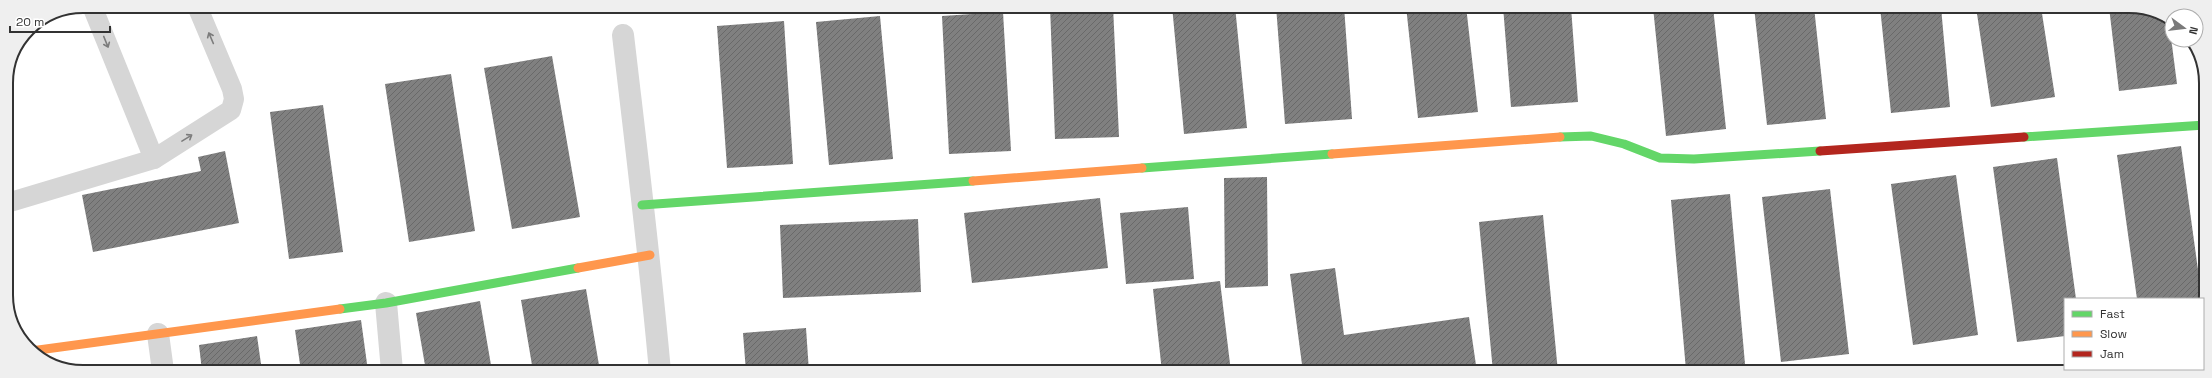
<svg xmlns="http://www.w3.org/2000/svg" width="2212" height="378" viewBox="0 0 2212 378" font-family="'Space Grotesk',sans-serif">
  <style>
    .building { fill: url(#building-hatch) }
    .lines { fill: none; stroke-linecap: round; stroke-linejoin: round }
    .lane { stroke: #d6d6d6; stroke-width: 20 }
    .street { stroke: #d6d6d6; stroke-width: 22 }
    .fast { stroke: #63d668; stroke-width: 9 }
    .slow { stroke: #ff974d; stroke-width: 9 }
    .jam { stroke: #b3261e; stroke-width: 9 }
    .oneway { stroke: #7c7c7c }
    .rim { fill: none; stroke: #323232; stroke-width: 2 }
  </style>
  <defs>
    <pattern id="building-hatch" width="6" height="6" patternUnits="userSpaceOnUse"><rect width="6" height="6" fill="#808080"/><path d="M-1 1l2-2M0 6l6-6M5 7l2-2" fill="none" stroke="#696969"/></pattern>
  </defs>
  <rect width="100%" height="100%" fill="#fff"/>
  <g class="building">
    <path d="M1050,6H1113L1119,137L1055,139Z"/>
    <path d="M1172,6H1235L1247,128L1184,134Z"/>
    <path d="M1276,6H1344L1352,119L1285,124Z"/>
    <path d="M1406,6H1466L1478,112L1418,118Z"/>
    <path d="M1503,6L1571,7L1578,102L1511,107Z"/>
    <path d="M1653,7H1713L1726,129L1666,136Z"/>
    <path d="M1754,7H1814L1826,119L1767,125Z"/>
    <path d="M1880,7H1941L1950,107L1891,113Z"/>
    <path d="M1976,7H2041L2055,97L1991,107Z"/>
    <path d="M2109,7H2139L2169,22L2177,84L2119,91Z"/>
    <path d="M1003,12L1011,151L949,154L942,16Z"/>
    <path d="M880,16L893,159L829,165L816,22Z"/>
    <path d="M784,21L793,164L727,168L717,26Z"/>
    <path d="M552,56L580,217L512,229L484,68Z"/>
    <path d="M451,74L475,231L409,242L385,84Z"/>
    <path d="M323,105L343,252L289,259L270,112Z"/>
    <path d="M2181,146L2202,299H2137L2117,155Z"/>
    <path d="M225,151L239,223L93,252L82,195L201,171L198,157Z"/>
    <path d="M2057,158L2076,299H2065V336L2017,342L1993,167Z"/>
    <path d="M1956,175L1978,335L1913,345L1891,184Z"/>
    <path d="M1267,177L1268,286L1225,288L1224,178Z"/>
    <path d="M1830,189L1849,354L1781,362L1762,197Z"/>
    <path d="M1730,194L1745,364L1686,370L1671,200Z"/>
    <path d="M1100,198L1108,268L972,283L964,213Z"/>
    <path d="M1188,207L1194,279L1126,284L1120,213Z"/>
    <path d="M1543,215L1558,372H1493L1479,222Z"/>
    <path d="M918,219L921,292L783,298L780,225Z"/>
    <path d="M1335,268L1344,335L1469,317L1477,372H1303L1290,274Z"/>
    <path d="M1220,281L1231,372H1162L1153,289Z"/>
    <path d="M586,289L600,371H533L521,300Z"/>
    <path d="M480,301L492,371H426L416,313Z"/>
    <path d="M361,320L368,371H301L295,330Z"/>
    <path d="M806,328L809,372H746L743,333Z"/>
    <path d="M257,336L262,371H202L199,345Z"/>
  </g>
  <g class="lines">
    <g class="lane">
      <path d="M92,6L154,159"/>
      <path d="M7,203L154,159L231,110L234,99L232,89L197,6"/>
    </g>
    <g class="street">
      <path d="M623,35C636,147 650,259 660,372"/>
      <path d="M386,303L392,371"/>
      <path d="M158,334L163,371"/>
    </g>
    <g class="fast">
      <path d="M1560,137L1591,136L1624,144L1660,158L1694,159L1820,151"/>
      <path d="M2024,137L2205,125"/>
      <path d="M1142,168L1332,154"/>
      <path d="M642,205L973,181"/>
      <path d="M340,309L386,303L578,268"/>
    </g>
    <g class="slow">
      <path d="M1332,154L1560,137"/>
      <path d="M973,181L1142,168"/>
      <path d="M578,268L650,255"/>
      <path d="M31,351L340,309"/>
    </g>
    <path class="jam" d="M1820,151L2024,137"/>
  </g>
  <defs><path id="oneway-shaft" d="M-6 0H5M1.5-3L5.5 0L1.5 3" fill="none" stroke-width="1.6" stroke-linecap="round" stroke-linejoin="round"/></defs>
  <g class="oneway">
    <use href="#oneway-shaft" transform="translate(211 38) rotate(-113)"/>
    <use href="#oneway-shaft" transform="translate(106 42) rotate(68)"/>
    <use href="#oneway-shaft" transform="translate(187 138) rotate(-32)"/>
  </g>
  <path d="M0 0H2212V378H0ZM83 13H2129A70 70 0 0 1 2199 83V295A70 70 0 0 1 2129 365H83A70 70 0 0 1 13 295V83A70 70 0 0 1 83 13Z" fill="#efefef" fill-rule="evenodd"/>
  <path class="rim" d="M83 13H2129A70 70 0 0 1 2199 83V295A70 70 0 0 1 2129 365H83A70 70 0 0 1 13 295V83A70 70 0 0 1 83 13Z"/>
  <rect x="2064" y="298" width="140" height="72" fill="#ffffff" stroke="#adadad"/>
  <rect x="2072" y="311" width="20" height="6" fill="#63d668" stroke="#adadad"/>
  <text x="2100" y="318" font-size="12" fill="#323232">Fast</text>
  <rect x="2072" y="331" width="20" height="6" fill="#ff974d" stroke="#adadad"/>
  <text x="2100" y="338" font-size="12" fill="#323232">Slow</text>
  <rect x="2072" y="351" width="20" height="6" fill="#b3261e" stroke="#adadad"/>
  <text x="2100" y="358" font-size="12" fill="#323232">Jam</text>
  <g transform="translate(2184 28) rotate(105)"><circle r="19" fill="#ffffff" stroke="#adadad"/>
  <path d="M0-3L7 15L0 10L-7 15Z" fill="#7a7a7a"/>
  <text y="-6" font-size="11" font-weight="bold" text-anchor="middle" fill="#323232">N</text>
  </g>
  <path d="M10 26v6h100v-6" fill="none" stroke="#323232" stroke-width="2"/>
  <text x="16" y="26" font-size="12" fill="#323232" stroke="#ffffff" stroke-width="3" paint-order="stroke">20 m</text>
</svg>
